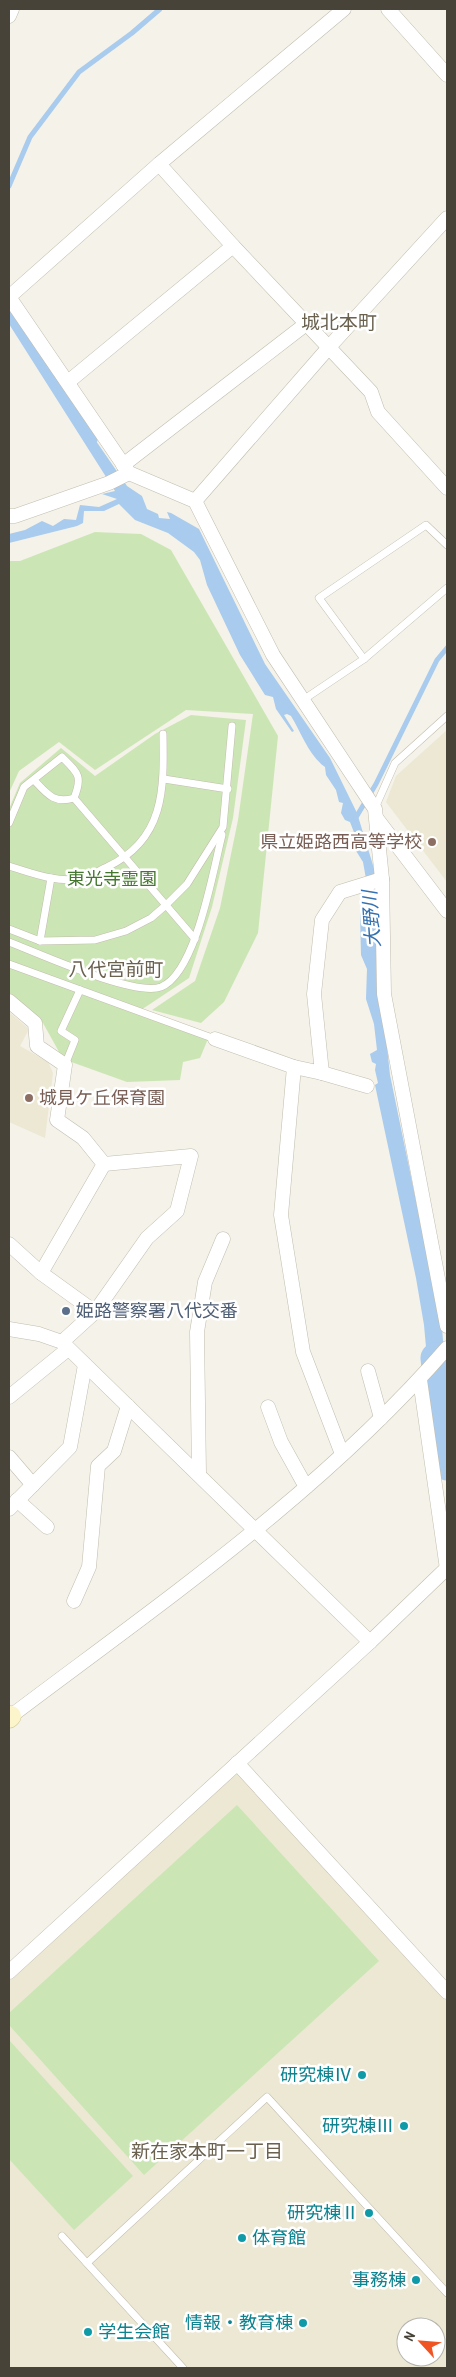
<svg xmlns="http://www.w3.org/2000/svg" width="456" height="2377" viewBox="0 0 456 2377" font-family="'Archivo Narrow','Noto Sans JP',sans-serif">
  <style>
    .education { fill: #ece8d4; fill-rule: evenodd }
    .green { fill: #cbe6b4 }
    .water { fill: #a8cbee }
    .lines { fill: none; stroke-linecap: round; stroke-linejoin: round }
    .stream { stroke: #a8cbee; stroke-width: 5 }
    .river { stroke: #a8cbee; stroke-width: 31 }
    .lane-casing { stroke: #c2bdaf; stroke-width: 8 }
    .street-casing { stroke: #c2bdaf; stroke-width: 15 }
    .secondary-casing { stroke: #d2c89a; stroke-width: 21 }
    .lane { stroke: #fff; stroke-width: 7 }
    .street { stroke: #fff; stroke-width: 14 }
    .secondary { stroke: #fcf5cb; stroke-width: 20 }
    .education-dot { fill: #8d6e63; stroke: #fff; stroke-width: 2 }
    .service-dot { fill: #5c6f8a; stroke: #fff; stroke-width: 2 }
    .culture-dot { fill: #0f9aa8; stroke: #fff; stroke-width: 2 }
    .labels { text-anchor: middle; stroke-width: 5; stroke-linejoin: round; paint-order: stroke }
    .education-label { font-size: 18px; fill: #785e54; stroke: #fff; text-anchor: end }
    .park-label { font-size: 18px; fill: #43772d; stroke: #fff }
    .service-label { font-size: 18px; fill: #4e5e75; stroke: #fff; text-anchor: start }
    .culture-label { font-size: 18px; fill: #0d838f; stroke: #fff; text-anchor: end }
    .neighbourhood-label { font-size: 19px; fill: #6a614f; stroke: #fff }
    .water-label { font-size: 19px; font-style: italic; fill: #3471b0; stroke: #fff }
  </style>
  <rect width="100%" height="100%" fill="#f4f2e9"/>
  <g class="education">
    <path d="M447,730V882L386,802L396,776Z"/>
    <path d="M9,1012L29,1029L20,1046L48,1062L53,1073L45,1138L9,1122Z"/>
    <path d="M237,1771L447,1997V2368H9V1976ZM406,2327H436V2357H406Z"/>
  </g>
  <g class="green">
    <path d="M95,532L141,534L171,550L278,736L258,933L224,1002L201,1023L152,1010L195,981L220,908L238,820L253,714L186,710L95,770L59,742L19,771L9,793V561H20Z"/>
    <path d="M191,715L246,720L233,818L212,907L189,978L141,1010L210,1034L200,1058L183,1062L180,1080L127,1082L63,1059L43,1023L9,993V809L20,783L61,748L95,776L155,734Z"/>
    <path d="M237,1805L379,1961L144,2175L9,2025V2013Z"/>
    <path d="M9,2040L133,2176L74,2230L9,2159Z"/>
  </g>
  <path class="water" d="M9,308L43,364L127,486L142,496L147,509L158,514L159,518L170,519L167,512L171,513L199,529L265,664L330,758L357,813L376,875L379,970L390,1075L442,1327L447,1397L431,1402L424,1325L416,1278L375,1085L378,1083L375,1070L376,1064L372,1062L370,1054L377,1050L374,1024L366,999L367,969L361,955L360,914L368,890L363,862L353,846L352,841L355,835L350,822L345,820L341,813L343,803L339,802L336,790L326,775L325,767C309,756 301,732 291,716L287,714L284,715L294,731L292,732L276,709L273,697L265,695L240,655L207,585L200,560L194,552L168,533L135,520L119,504L104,511H84L83,523L77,526L9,543V534L25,530L42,521L53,526L64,519L76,520L80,505L99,507L117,499L102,494L115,491L9,324Z"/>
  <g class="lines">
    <g class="stream">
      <path d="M9,186L30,137L79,72L132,33L160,9"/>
      <path d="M9,309L95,440"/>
      <path d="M355,819L376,784L437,660L447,648"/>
    </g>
    <path class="river" d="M436,1358L447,1465"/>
    <defs>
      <g id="lane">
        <path d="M364,659L319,598L426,525L447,545"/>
        <path d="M303,700L364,659L447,588"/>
        <path d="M164,779L228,789"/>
        <path d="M74,798L195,939"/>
        <path d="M375,808L395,763L447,716"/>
        <path d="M9,823L24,787L62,757C78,773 83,776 74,798C54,804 47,794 34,780"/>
        <path d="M9,866C31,873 60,884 83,878C91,876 100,870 107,867C165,840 164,789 163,734"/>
        <path d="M9,929L40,941L95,940L126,931L151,918L165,906L187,884L223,827L232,726"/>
        <path d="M40,941L51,878"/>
        <path d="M9,942C38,953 134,997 161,987C196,973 213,871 222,835"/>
        <path d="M9,964L215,1039"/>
        <path d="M65,1065L75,1040L61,1031L80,990"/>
        <path d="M62,2236L183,2368"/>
        <path d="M87,2263L267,2097L447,2293"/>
      </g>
      <g id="street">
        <path d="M388,9L447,75"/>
        <path d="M9,16L12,9"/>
        <path d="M159,164L233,246L371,392L378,412L447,488"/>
        <path d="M9,297L129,473L195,501L273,655L375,809L382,879L384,994L447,1326"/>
        <path d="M9,297L159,164L344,9"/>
        <path d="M68,382L233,246"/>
        <path d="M123,465L306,324"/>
        <path d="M195,501L330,346L447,218"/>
        <path d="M9,516H15L109,483L129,473"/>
        <path d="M377,819L447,911"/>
        <path d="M9,1001L35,1023L37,1046L65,1065L57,1120L83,1138L104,1164L41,1273L95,1312L62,1342"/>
        <path d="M215,1039L294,1067"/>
        <path d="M322,1073L367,1086"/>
        <path d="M9,1244L41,1273"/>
        <path d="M95,1312L147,1238L177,1211L191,1156L104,1164"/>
        <path d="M9,1329L39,1334L62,1342L370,1642"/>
        <path d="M368,1371L381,1418"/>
        <path d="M420,1380L447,1569"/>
        <path d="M9,1397L68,1349"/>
        <path d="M268,1407L281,1442L306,1487"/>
        <path d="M342,1454L303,1352L281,1215L294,1067L322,1073L314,994L322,920L340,892L382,879"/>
        <path d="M9,1457L33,1485"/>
        <path d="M199,1474L197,1332L205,1282L223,1239"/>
        <path d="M17,1500L47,1527"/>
        <path d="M9,1509L70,1447L85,1365"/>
        <path d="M74,1601L89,1567L98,1466L114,1451L128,1406"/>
        <path d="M9,1713L11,1716C162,1602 322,1492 447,1348"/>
        <path d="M237,1763L447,1992"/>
        <path d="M9,1972L370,1642L447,1568"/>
      </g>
      <path id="secondary" d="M9,1718L11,1716"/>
    </defs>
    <use href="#lane" class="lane-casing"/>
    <use href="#street" class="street-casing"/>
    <use href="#secondary" class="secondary-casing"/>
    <use href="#lane" class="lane"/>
    <use href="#street" class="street"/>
    <use href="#secondary" class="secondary"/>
  </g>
  <g class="education-dot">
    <circle cx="432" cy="842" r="5"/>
    <circle cx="29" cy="1098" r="5"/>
  </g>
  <circle class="service-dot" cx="66" cy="1311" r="5"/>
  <g class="culture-dot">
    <circle cx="362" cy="2075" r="5"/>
    <circle cx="404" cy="2126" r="5"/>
    <circle cx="369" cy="2213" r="5"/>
    <circle cx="242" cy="2238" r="5"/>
    <circle cx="416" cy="2280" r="5"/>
    <circle cx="303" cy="2323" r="5"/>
    <circle cx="88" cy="2332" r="5"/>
  </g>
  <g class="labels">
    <g class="education-label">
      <text x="422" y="848">県立姫路西高等学校</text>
      <text x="39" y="1104" text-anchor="start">城見ケ丘保育園</text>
    </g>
    <g class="park-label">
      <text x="112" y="885">東光寺霊園</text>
    </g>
    <g class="service-label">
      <text x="76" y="1317">姫路警察署八代交番</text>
    </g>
    <g class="culture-label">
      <text x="352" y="2081">研究棟Ⅳ</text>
      <text x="394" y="2132">研究棟Ⅲ</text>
      <text x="359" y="2219">研究棟Ⅱ</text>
      <text x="252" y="2244" text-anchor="start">体育館</text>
      <text x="406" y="2286">事務棟</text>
      <text x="293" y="2329">情報・教育棟</text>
      <text x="98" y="2338" text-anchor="start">学生会館</text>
    </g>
    <g class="neighbourhood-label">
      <text x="339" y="329">城北本町</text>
      <text x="116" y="976">八代宮前町</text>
      <text x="207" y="2158">新在家本町一丁目</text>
    </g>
    <g class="water-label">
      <text transform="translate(371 919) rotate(-94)" y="7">大野川</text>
    </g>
  </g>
  <rect width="456" height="2377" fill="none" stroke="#474338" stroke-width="20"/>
  <g transform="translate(421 2342) rotate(296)"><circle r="24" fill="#ffffff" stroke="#b5b4af"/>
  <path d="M0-4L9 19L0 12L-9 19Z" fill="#f15423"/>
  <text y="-8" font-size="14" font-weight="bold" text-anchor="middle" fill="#474338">N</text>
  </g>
</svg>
